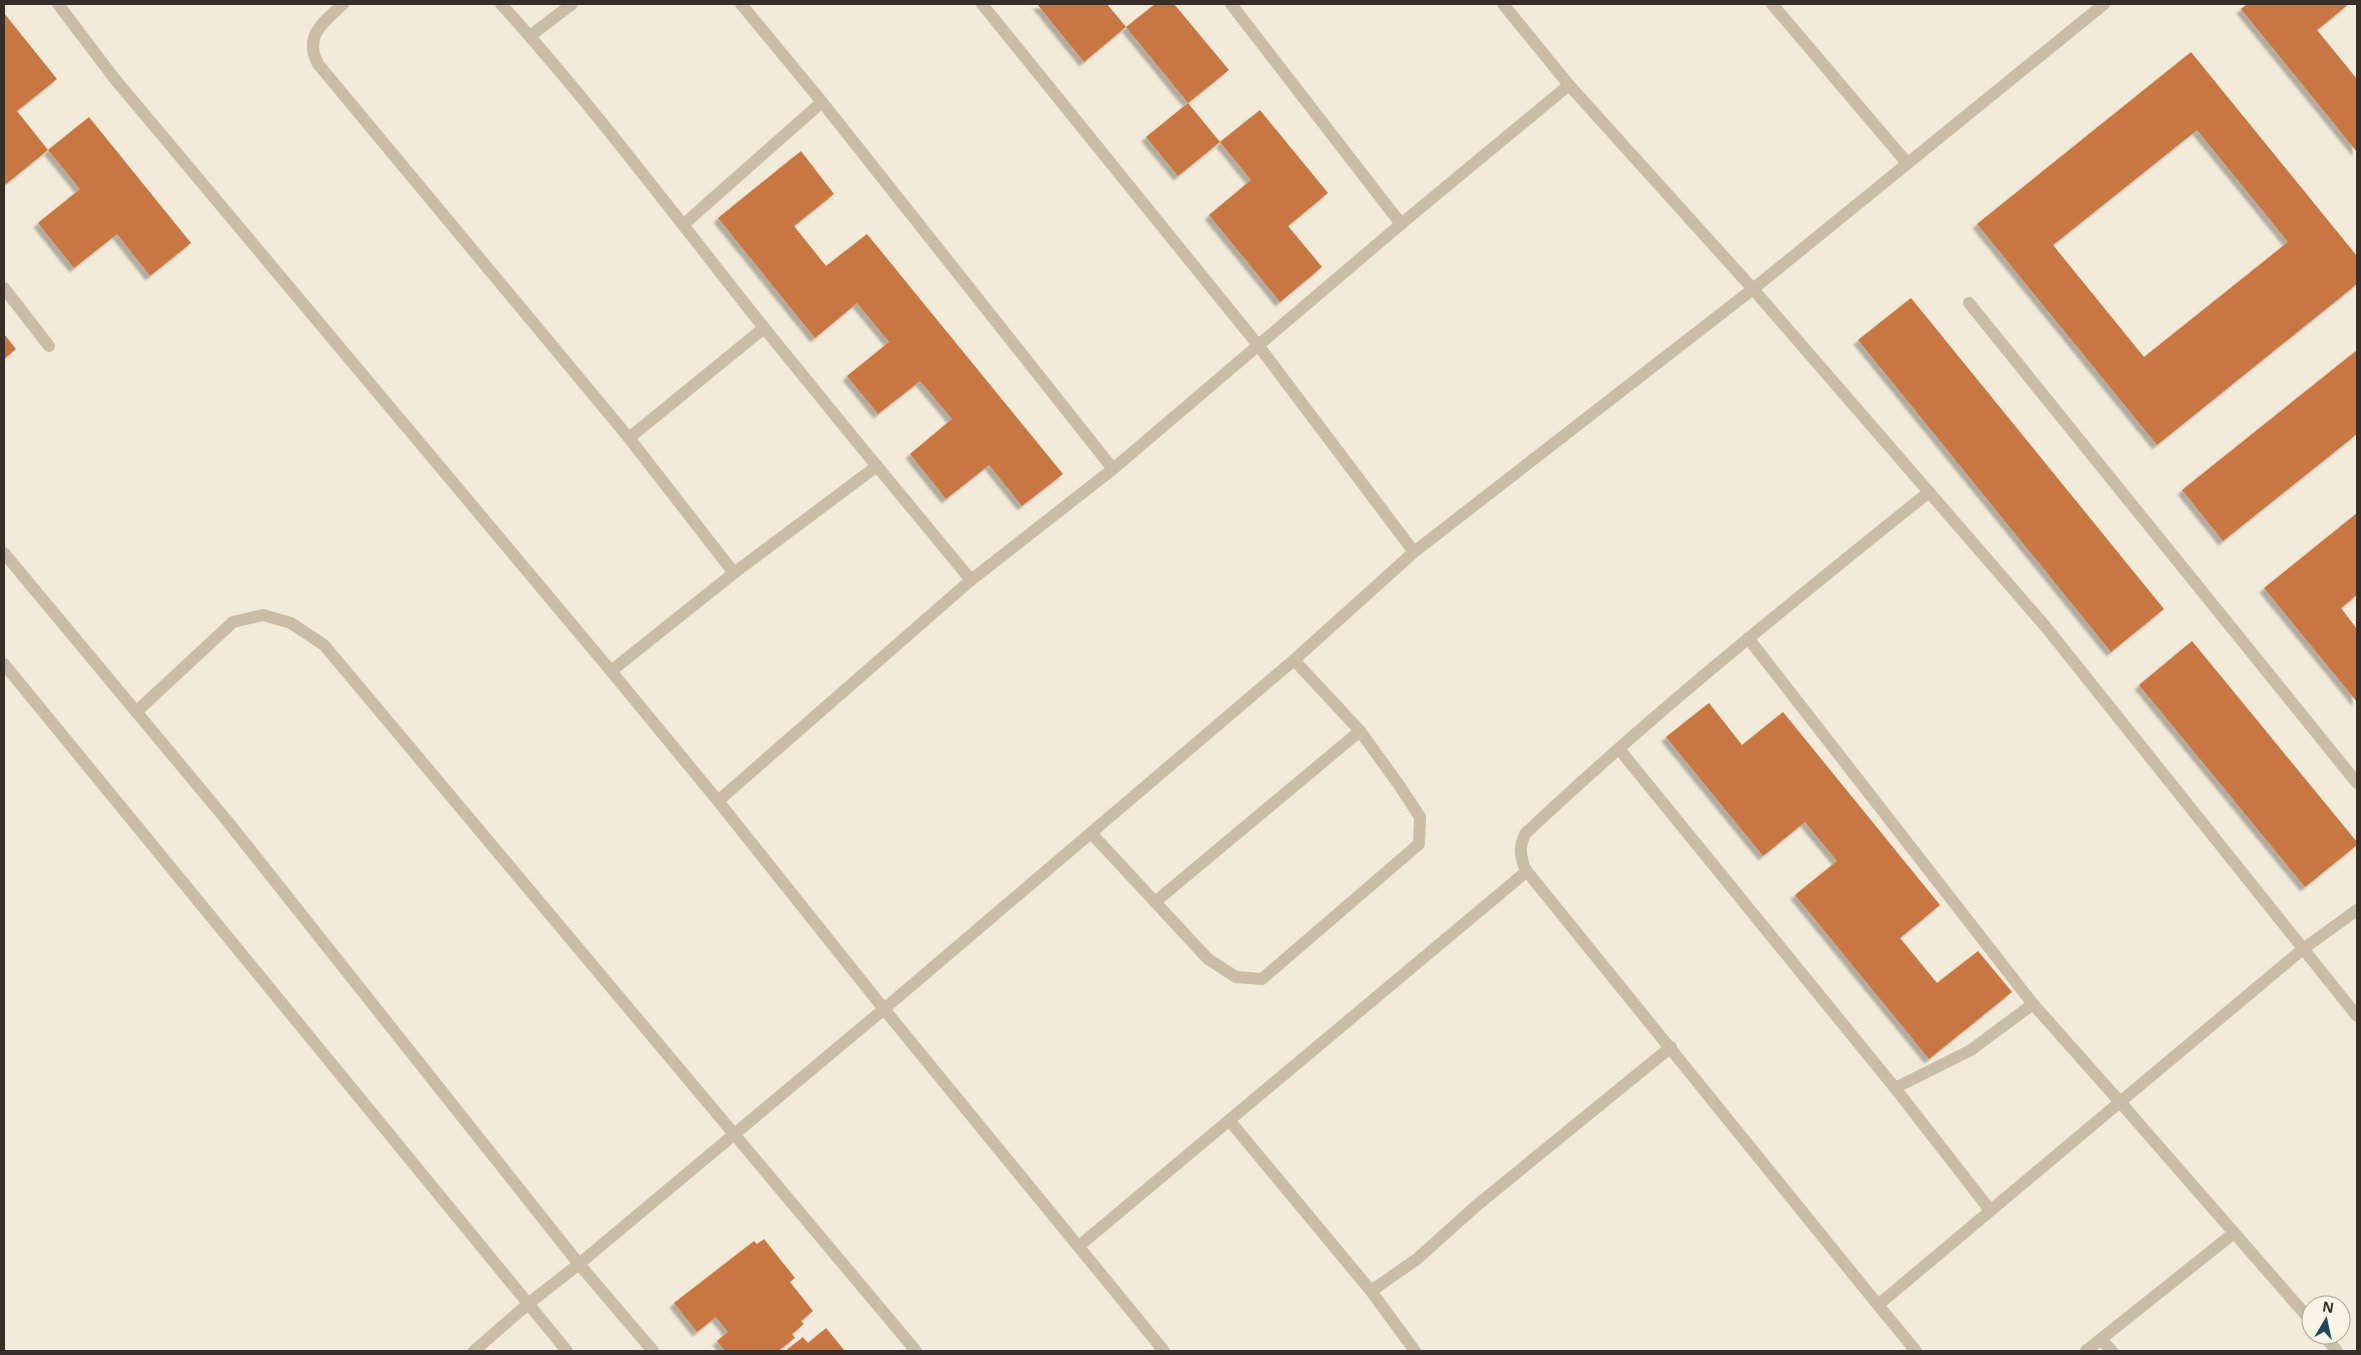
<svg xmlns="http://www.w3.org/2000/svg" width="2361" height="1355" viewBox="0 0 2361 1355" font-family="'Open Sans',sans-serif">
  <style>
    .building { fill: #c97742; fill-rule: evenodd; filter: url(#shadow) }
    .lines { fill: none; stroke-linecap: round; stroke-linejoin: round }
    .minor { stroke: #cabca6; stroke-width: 12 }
  </style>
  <defs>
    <filter id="shadow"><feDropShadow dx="-4.5" dy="4.5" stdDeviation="1" flood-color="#0004"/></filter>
  </defs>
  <rect width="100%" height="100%" fill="#f2ebda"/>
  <g class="building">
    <path d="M1037,4H1107L1126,27L1084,62Z"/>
    <path d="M1155,4H1174L1229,70L1188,103L1126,27Z"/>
    <path d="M2247,4H2349L2317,30L2357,79V152L2241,9Z"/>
    <path d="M4,13L57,79L17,111L48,150L89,117L191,243L150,276L117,234L74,268L38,223L80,189L48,150L6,184L4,181Z"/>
    <path d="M2191,52L2357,256V284L2157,445L1977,224ZM2197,130L2288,242L2144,357L2053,245Z"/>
    <path d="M1188,103L1220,142L1178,176L1146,137Z"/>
    <path d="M1260,110L1328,193L1288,226L1322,267L1280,302L1209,215L1251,180L1220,142Z"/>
    <path d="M801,151L834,194L794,226L826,266L867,234L1063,474L1022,506L989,465L946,499L910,454L952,419L920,381L878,414L847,376L889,342L857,303L815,338L718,218Z"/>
    <path d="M1911,298L2164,609L2111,652L1858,340Z"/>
    <path d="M4,334L16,349L4,359Z"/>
    <path d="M2357,350V434L2223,541L2182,490Z"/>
    <path d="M2357,513V595L2341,608L2357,629V702L2264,588Z"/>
    <path d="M2192,641L2357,842V845L2305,887L2139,685Z"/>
    <path d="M1709,703L1742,745L1783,712L1940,905L1900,938L1937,983L1978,951L2012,992L1929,1059L1795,895L1837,861L1805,822L1763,856L1666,737Z"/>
    <path d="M764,1239L795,1278L790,1282L813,1311L801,1321L804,1324L792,1334L795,1338L778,1351H725L717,1341L728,1332L716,1317L697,1332L674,1303L754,1241L757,1244Z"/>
    <path d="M826,1328L845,1351H785L803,1337L808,1343Z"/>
  </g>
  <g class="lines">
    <g class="minor">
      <path d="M58,4L114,78L611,671L718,801L884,1009L1164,1351"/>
      <path d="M343,4C324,22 303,35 318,64L629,438L734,573"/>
      <path d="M501,4C595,108 678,220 765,329C833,413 902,497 971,580"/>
      <path d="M741,4L822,102L1113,469"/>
      <path d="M982,4L1258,345L1414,552"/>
      <path d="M1231,4L1401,224L1569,85"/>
      <path d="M1503,4L1569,85L1753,289L2045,626L2357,1016"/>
      <path d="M1772,4L1907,163"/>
      <path d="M530,36L572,4"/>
      <path d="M684,224L822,102"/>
      <path d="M4,288L49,346"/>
      <path d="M1969,303L2357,783"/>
      <path d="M629,438L764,328"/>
      <path d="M4,553L228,822L579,1264L653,1351"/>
      <path d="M1748,638L2033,1004"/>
      <path d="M4,664L567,1351"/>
      <path d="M611,671L734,573L877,466"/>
      <path d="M136,712L233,622L263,615L291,623L324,645L916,1351"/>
      <path d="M1619,749L1895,1088L1990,1210"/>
      <path d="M718,801L971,580L1113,469L1401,224"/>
      <path d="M1091,833L1208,959L1236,977L1262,979L1419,844L1420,817L1399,785L1360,731L1294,660"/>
      <path d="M1155,902L1360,731"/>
      <path d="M1895,1088L1971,1050L2033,1004L2120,1102L1878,1305L1525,869C1520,855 1519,848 1525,834C1653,713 1791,603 1929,492"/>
      <path d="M1229,1120L1371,1291"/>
      <path d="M1079,1246L1527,871"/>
      <path d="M1878,1305L1916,1351"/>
      <path d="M2311,1321L2120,1102L2303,949L2357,910"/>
      <path d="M2323,1335L2337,1351"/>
      <path d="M2101,1339L2112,1351"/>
      <path d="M474,1351L528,1304L579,1264L884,1009L1294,660L1414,552L1753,289L2104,4"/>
      <path d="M1415,1351L1371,1291L1417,1259L1476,1206L1671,1047"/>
      <path d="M2086,1351L2234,1233"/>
    </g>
  </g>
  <rect width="2361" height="1355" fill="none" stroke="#362e27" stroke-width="10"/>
  <g transform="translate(2326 1320) rotate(9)"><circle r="24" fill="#faf4e6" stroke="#aca59a"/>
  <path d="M0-4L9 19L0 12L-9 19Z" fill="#1c4b59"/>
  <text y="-8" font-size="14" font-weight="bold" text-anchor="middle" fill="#362e27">N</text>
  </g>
</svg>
